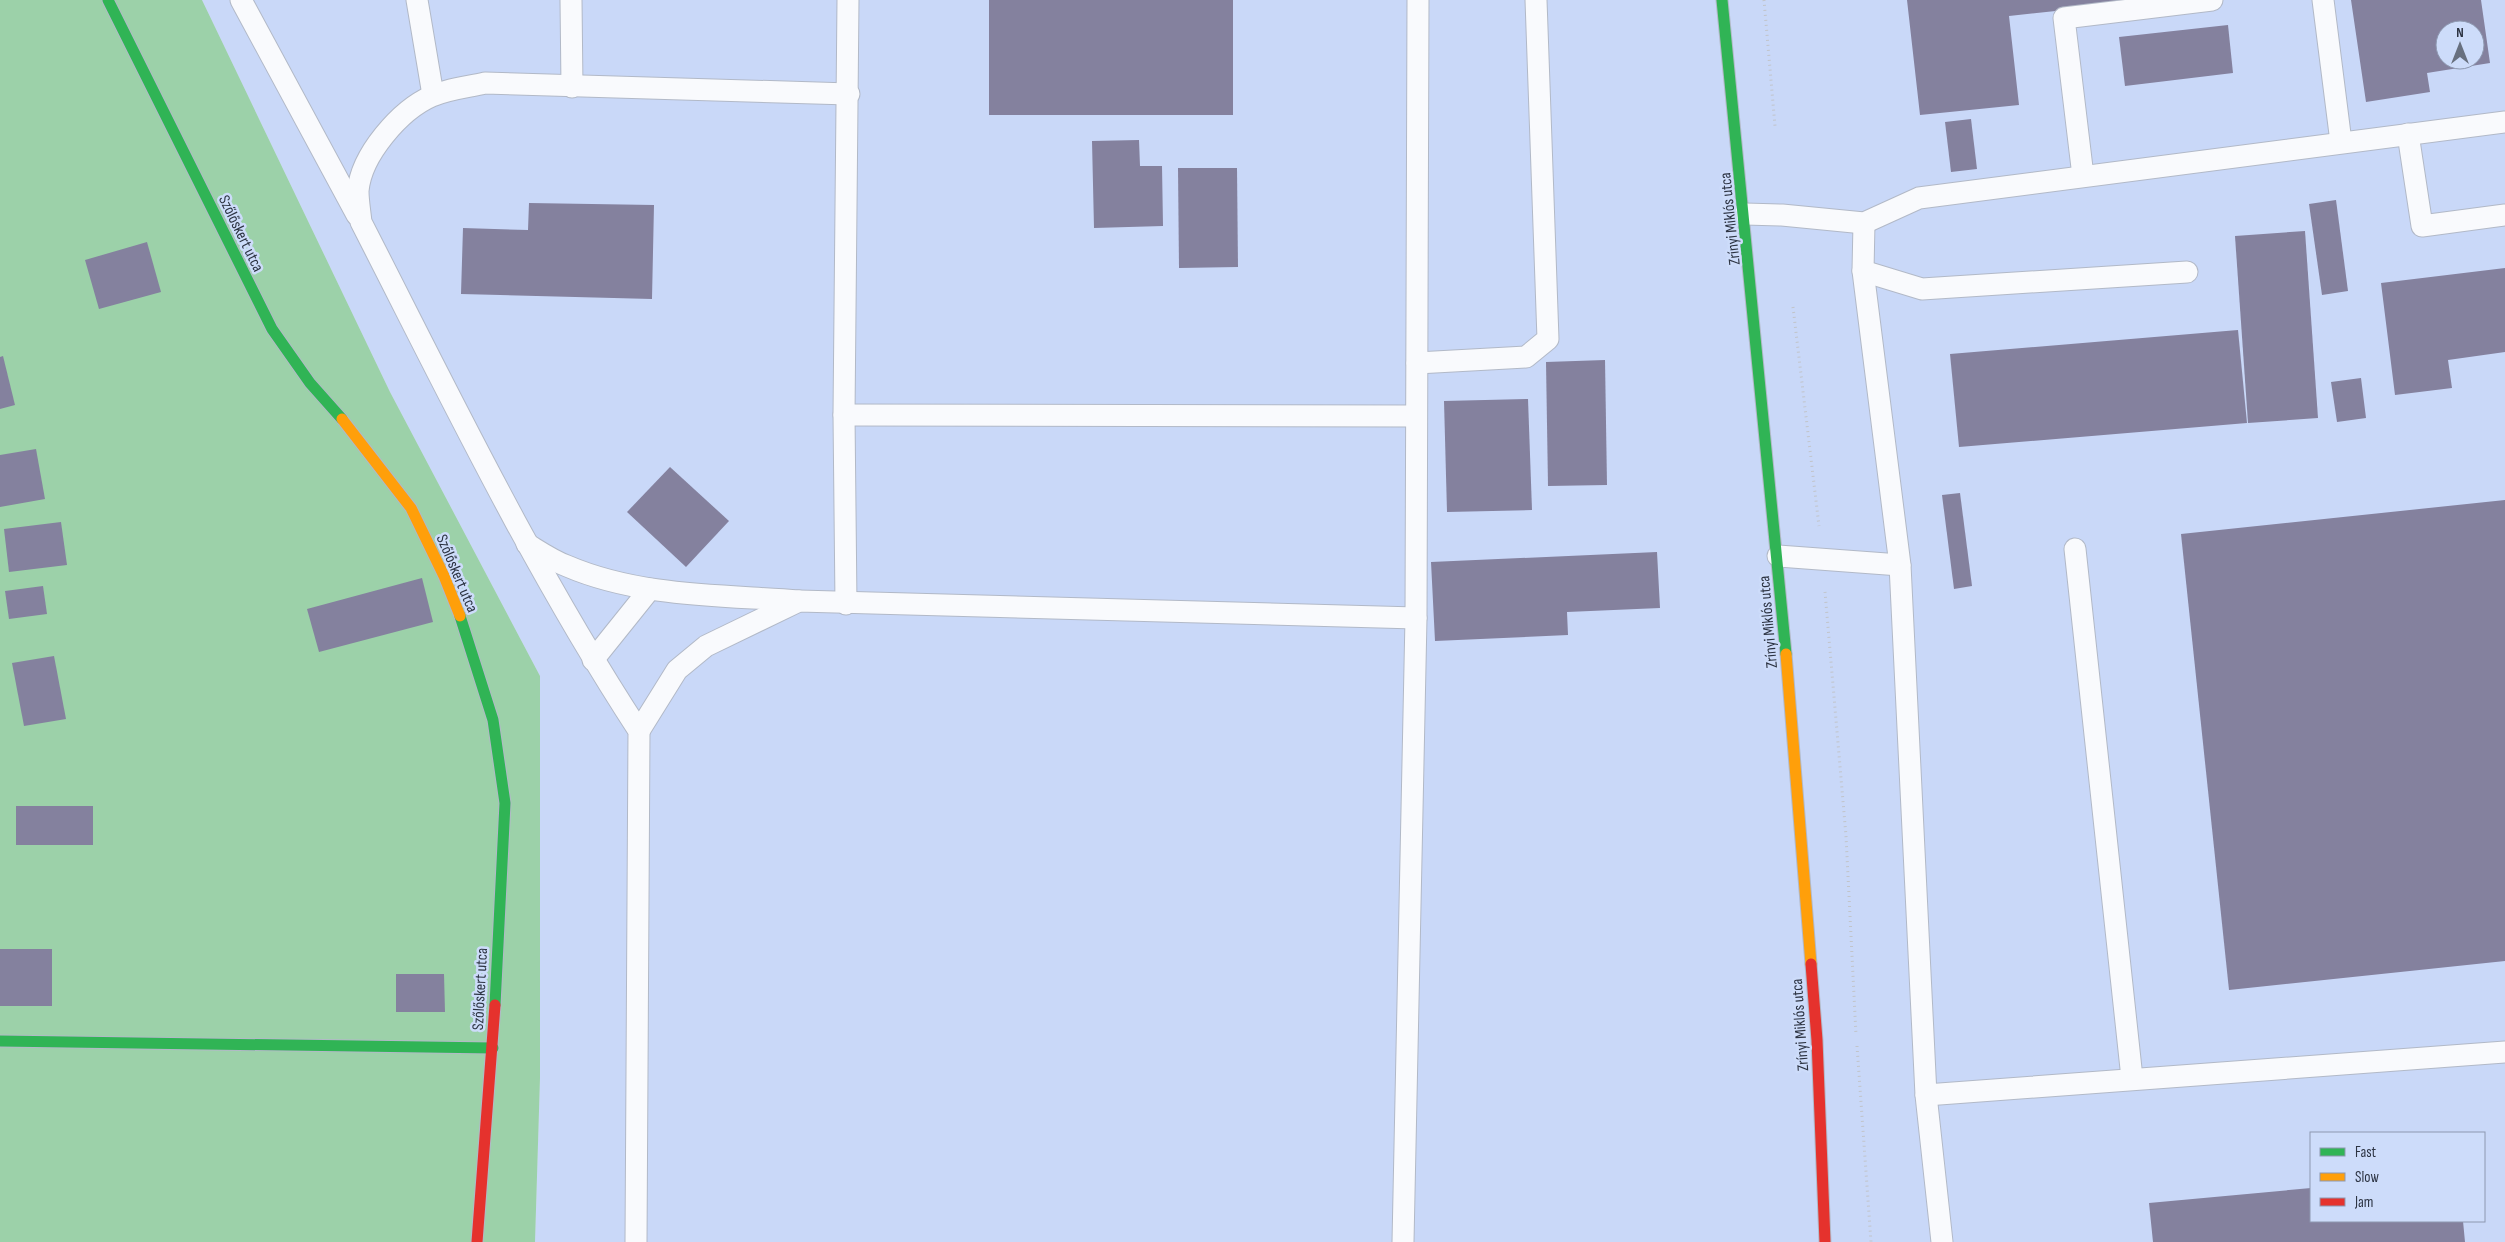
<svg xmlns="http://www.w3.org/2000/svg" width="2505" height="1242" viewBox="0 0 2505 1242" font-family="'Sofia Sans Condensed',sans-serif">
  <style>
    .built { fill: #c9d8f8; fill-rule: evenodd }
    .green { fill: #9cd1a9 }
    .building { fill: #84819e; fill-rule: evenodd }
    .lines { fill: none; stroke-linecap: round; stroke-linejoin: round }
    .lane-casing { stroke: #b2b9c7; stroke-width: 23 }
    .fast-casing { stroke: #b2b9c7; stroke-width: 13 }
    .slow-casing { stroke: #b2b9c7; stroke-width: 13 }
    .jam-casing { stroke: #b2b9c7; stroke-width: 13 }
    .path { stroke: #c1c4ca; stroke-width: 3; stroke-dasharray: 1 4; stroke-linecap: butt }
    .lane { stroke: #f9fafd; stroke-width: 21 }
    .fast { stroke: #30b455; stroke-width: 11 }
    .slow { stroke: #ff9f0a; stroke-width: 11 }
    .jam { stroke: #e5322d; stroke-width: 11 }
    .labels { text-anchor: middle; stroke-width: 5; stroke-linejoin: round; paint-order: stroke }
    .street-label { font-size: 16px; fill: #2c3342; stroke: #cddcfa }
  </style>
  <rect width="100%" height="100%" fill="#d8e0f0"/>
  <path class="built" d="M202,0H2505V1242H535L540,1078V676L390,392ZM2445,30H2475V60H2445ZM2311,1133H2484V1221H2311Z"/>
  <path class="green" d="M0,0H202L390,392L540,676V1078L535,1242H0Z"/>
  <g class="building">
    <rect x="989" y="0" width="244" height="115"/>
    <path d="M1907,0H2150V1L2009,16L2019,105L1920,115Z"/>
    <path d="M2351,0H2481L2490,63L2427,73L2430,92L2366,102ZM2445,30H2475V60H2445Z"/>
    <path d="M2228,25L2233,73L2125,86L2119,37Z"/>
    <path d="M1971,119L1977,169L1951,172L1945,122Z"/>
    <path d="M1139,140L1140,166H1162L1163,226L1094,228L1092,141Z"/>
    <path d="M1178,168H1237L1238,267L1179,268Z"/>
    <path d="M2336,200L2348,291L2322,295L2309,204Z"/>
    <path d="M529,203L654,205L652,299L461,294L463,228L528,230Z"/>
    <path d="M2305,231L2318,418L2248,423L2235,236Z"/>
    <path d="M147,242L161,292L99,309L85,260Z"/>
    <path d="M2505,268V352L2448,360L2452,388L2395,395L2381,283Z"/>
    <path d="M2238,330L2247,423L1959,447L1950,354Z"/>
    <path d="M3,356L15,405L0,409V357Z"/>
    <path d="M1605,360L1607,485L1548,486L1546,362Z"/>
    <path d="M2361,378L2366,418L2337,422L2331,382Z"/>
    <path d="M1528,399L1532,510L1447,512L1444,401Z"/>
    <path d="M36,449L45,499L0,507V455Z"/>
    <path d="M670,467L729,521L686,567L627,512Z"/>
    <path d="M1960,493L1972,586L1954,589L1942,495Z"/>
    <path d="M2505,500V961L2229,990L2181,534Z"/>
    <path d="M61,522L67,565L9,572L4,529Z"/>
    <path d="M1657,552L1660,608L1567,612L1568,635L1435,641L1431,562Z"/>
    <path d="M422,578L433,622L319,652L307,609Z"/>
    <path d="M43,586L47,614L9,619L5,591Z"/>
    <path d="M54,656L66,719L24,726L12,663Z"/>
    <rect x="16" y="806" width="77" height="39"/>
    <rect x="0" y="949" width="52" height="57"/>
    <path d="M396,974H444L445,1012H396Z"/>
    <path d="M2311,1188V1221H2463L2465,1242H2153L2149,1203Z"/>
  </g>
  <g class="lines">
    <defs>
      <g id="lane">
        <path d="M241,0L357,215"/>
        <path d="M417,0L433,95"/>
        <path d="M571,0L572,87"/>
        <path d="M2323,0L2341,142"/>
        <path d="M2408,134L2422,226L2505,215"/>
        <path d="M2083,176L2064,18L2212,0"/>
        <path d="M1745,214L1782,215L1864,223L1919,198L2505,122"/>
        <path d="M1864,223L1863,271L1900,565L1926,1095L1942,1242"/>
        <path d="M1863,271L1922,289L2187,272"/>
        <path d="M1417,363L1526,357L1548,339L1536,0"/>
        <path d="M844,415L1416,416"/>
        <path d="M527,544C540,552 553,561 567,566C639,597 722,595 799,601"/>
        <path d="M2075,549L2132,1078"/>
        <path d="M1778,556L1900,565"/>
        <path d="M846,604L844,415L848,0"/>
        <path d="M593,660L650,589"/>
        <path d="M639,731L677,670L706,646L799,601L1416,618"/>
        <path d="M1926,1095L2505,1052"/>
        <path d="M636,1242L639,731C533,569 449,394 361,222C360,212 358,201 358,191C361,155 400,110 432,96C447,89 468,87 485,83L849,94"/>
        <path d="M1403,1242L1416,618L1418,0"/>
      </g>
      <g id="fast">
        <path d="M108,0L272,329L310,383L342,419"/>
        <path d="M1722,0L1786,654"/>
        <path d="M460,616L493,720L505,803L495,1005"/>
        <path d="M0,1041L493,1048"/>
      </g>
      <g id="slow">
        <path d="M342,419L411,508L444,576L460,616"/>
        <path d="M1786,654L1811,964"/>
      </g>
      <g id="jam">
        <path d="M1811,964L1817,1040L1825,1242"/>
        <path d="M477,1242L495,1005"/>
      </g>
    </defs>
    <use href="#lane" class="lane-casing"/>
    <use href="#fast" class="fast-casing"/>
    <use href="#slow" class="slow-casing"/>
    <use href="#jam" class="jam-casing"/>
    <g class="path">
      <path d="M1764,0L1775,126"/>
      <path d="M1793,307L1819,526"/>
      <path d="M1825,592L1846,836L1856,1035"/>
      <path d="M1857,1046L1871,1242"/>
    </g>
    <use href="#lane" class="lane"/>
    <use href="#fast" class="fast"/>
    <use href="#slow" class="slow"/>
    <use href="#jam" class="jam"/>
  </g>
  <g class="labels">
    <g class="street-label">
      <text transform="translate(1729 219) rotate(-96)" y="6">Zrínyi Miklós utca</text>
      <text transform="translate(242 233) rotate(64)" y="6">Szőlőskert utca</text>
      <text transform="translate(458 573) rotate(67)" y="6">Szőlőskert utca</text>
      <text transform="translate(1767 622) rotate(-95)" y="6">Zrínyi Miklós utca</text>
      <text transform="translate(479 989) rotate(-87)" y="6">Szőlőskert utca</text>
      <text transform="translate(1799 1025) rotate(-94)" y="6">Zrínyi Miklós utca</text>
    </g>
  </g>
  <rect x="2310" y="1132" width="175" height="90" fill="#cddcfa" stroke="#8d98b0"/>
  <rect x="2320" y="1148" width="25" height="8" fill="#30b455" stroke="#8d98b0"/>
  <text x="2355" y="1157" font-size="15" fill="#2c3342">Fast</text>
  <rect x="2320" y="1173" width="25" height="8" fill="#ff9f0a" stroke="#8d98b0"/>
  <text x="2355" y="1182" font-size="15" fill="#2c3342">Slow</text>
  <rect x="2320" y="1198" width="25" height="8" fill="#e5322d" stroke="#8d98b0"/>
  <text x="2355" y="1207" font-size="15" fill="#2c3342">Jam</text>
  <g transform="translate(2460 45)"><circle r="24" fill="#cddcfa" stroke="#8d98b0"/>
  <path d="M0-4L9 19L0 12L-9 19Z" fill="#68707f"/>
  <text y="-8" font-size="14" font-weight="bold" text-anchor="middle" fill="#2c3342">N</text>
  </g>
</svg>
